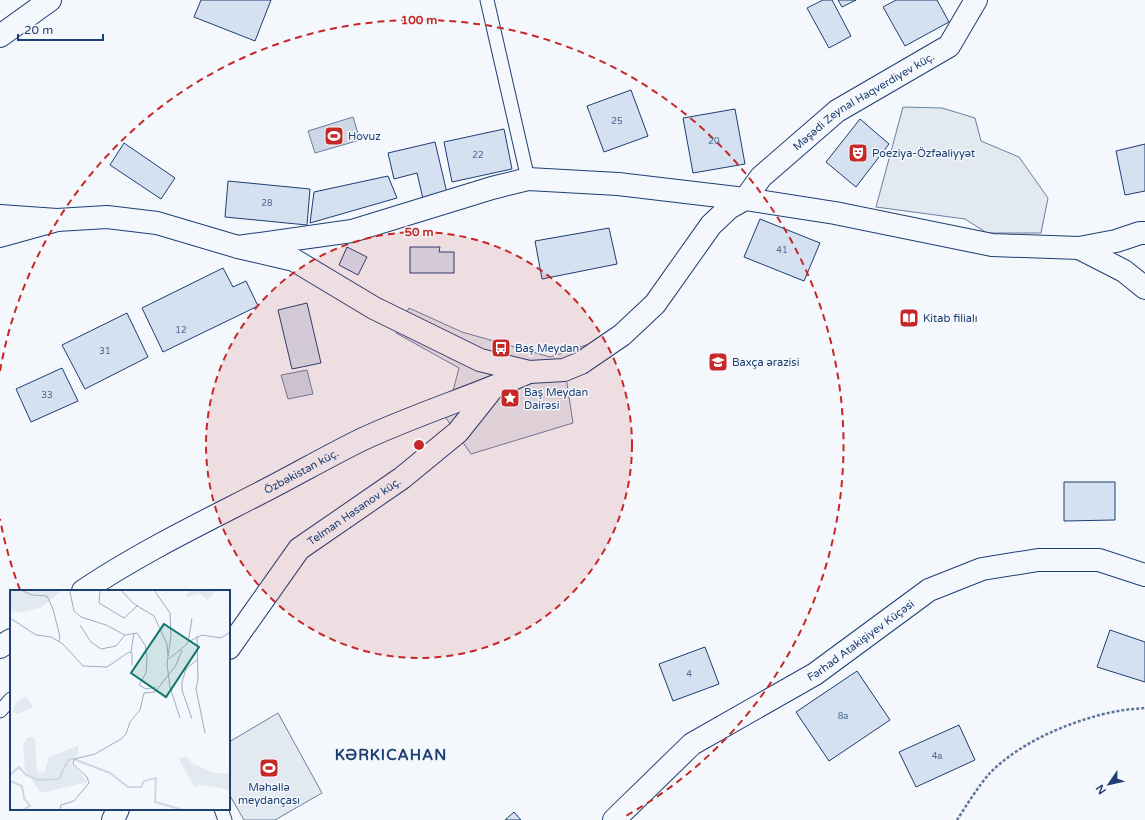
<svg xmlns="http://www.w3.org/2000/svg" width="1145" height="820" viewBox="0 0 1145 820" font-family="'Varela Round',sans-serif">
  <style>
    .green { fill: #e3e9f0; stroke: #687fa3 }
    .parking { fill: #e3e8f0; stroke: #687fa3 }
    .water { fill: #cfd7e4; stroke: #687fa3 }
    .building { fill: #d5e0f0; stroke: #1d3f73 }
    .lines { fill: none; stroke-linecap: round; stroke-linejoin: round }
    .service-casing { stroke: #1d3f73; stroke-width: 15 }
    .minor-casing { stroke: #1d3f73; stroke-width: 24 }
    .tertiary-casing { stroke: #1d3f73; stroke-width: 24 }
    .path { stroke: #5e769c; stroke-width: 2.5; stroke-dasharray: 3 2; stroke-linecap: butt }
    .service { stroke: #f4f7fb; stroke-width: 13 }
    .minor { stroke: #f4f7fb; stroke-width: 22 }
    .tertiary { stroke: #f4f7fb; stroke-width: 22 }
    .ring { fill: none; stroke: #c62828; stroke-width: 2; stroke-dasharray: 7 5 }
    .labels { text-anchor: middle; stroke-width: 3; stroke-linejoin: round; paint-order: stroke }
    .number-label { font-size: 9px; fill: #4b6792 }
    .street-label { font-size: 11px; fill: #1d3f73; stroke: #f4f7fb }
    .poi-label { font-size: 11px; fill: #1d3f73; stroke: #f4f7fb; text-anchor: start }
    .district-label { font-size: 15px; font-weight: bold; letter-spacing: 1px; fill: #1d3f73; stroke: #f4f7fb }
    .inset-river { fill: none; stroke: #cfd7e4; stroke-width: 2 }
    .inset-road { fill: none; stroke: #9eadc5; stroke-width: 1 }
    .view { fill: #0f766e; fill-opacity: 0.15; stroke: #0f766e; stroke-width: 2 }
    .inset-edge { fill: none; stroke: #1d3f73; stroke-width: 2 }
    .centre { fill: #c62828; stroke: #f4f7fb; stroke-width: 2 }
    .ring-label { font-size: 12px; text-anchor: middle; font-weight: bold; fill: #c62828; stroke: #f4f7fb; stroke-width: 3; stroke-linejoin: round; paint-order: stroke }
  </style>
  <rect width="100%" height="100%" fill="#f4f7fb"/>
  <g class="green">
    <path d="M903,107L942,108L975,118L981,141L1019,157L1048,198L1041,233H987L965,219L876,207Z"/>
    <path d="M278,713L322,793L275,820H244L229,794V742Z"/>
  </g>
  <path class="parking" d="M409,308L462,332L550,357L601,340L566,377L573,423L471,454L446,418L459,368L396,333Z"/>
  <g class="water">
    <path d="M353,117L360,140L315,153L308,131Z"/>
    <path d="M307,370L313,394L288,399L281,375Z"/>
  </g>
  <g class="building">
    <path d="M201,0H271L255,41L194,17Z"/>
    <path d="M823,0H832L851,36L829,48L807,8Z"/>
    <path d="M838,0H856L842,7Z"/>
    <path d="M896,0H937L949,22L905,46L883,7Z"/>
    <path d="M631,90L648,136L604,152L587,106Z"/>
    <path d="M735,109L745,164L693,173L683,118Z"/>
    <path d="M860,119L889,144L856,187L826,162Z"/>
    <path d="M504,129L512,169L452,182L444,142Z"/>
    <path d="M435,142L447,193L423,199L417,173L394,179L388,153Z"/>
    <path d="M124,143L175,178L161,199L110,165Z"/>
    <path d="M1145,144V191L1125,195L1116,151Z"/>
    <path d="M388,176L397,198L310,223L314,192Z"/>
    <path d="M228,181L310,189L307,225L225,217Z"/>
    <path d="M760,219L820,243L804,281L744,257Z"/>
    <path d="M609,228L617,264L542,279L535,241Z"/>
    <path d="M347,247L367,257L358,275L339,265Z"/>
    <path d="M410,247H440L439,252H454V273H410Z"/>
    <path d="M223,268L233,287L246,281L258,306L163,352L142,308Z"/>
    <path d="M307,303L321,363L292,369L278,310Z"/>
    <path d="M127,313L148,357L85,389L62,345Z"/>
    <path d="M62,368L78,401L31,422L16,389Z"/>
    <path d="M1064,482H1115V520L1064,521Z"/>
    <path d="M1110,630L1145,642V682L1097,667Z"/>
    <path d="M705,647L719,684L673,701L659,664Z"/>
    <path d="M857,671L890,720L829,761L796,712Z"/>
    <path d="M959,725L975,760L916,787L899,752Z"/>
    <path d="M514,812L521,820H505Z"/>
  </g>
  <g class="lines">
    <defs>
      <g id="service">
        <path d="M487,0L528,179"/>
        <path d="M0,711L11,699"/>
        <path d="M221,809L225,820"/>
      </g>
      <g id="minor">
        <path d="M0,36L50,0"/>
        <path d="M0,236L54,221"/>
        <path id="s1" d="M238,247L352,231L492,188L528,179L618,184L745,199L761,177L837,111L949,46L976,0"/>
        <path d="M1079,248L1124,271L1145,288"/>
        <path id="s2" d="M83,591C141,552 204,522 266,490C299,473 330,455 363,439C417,414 475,396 529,372"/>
        <path d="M0,647L11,640"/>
        <path id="s3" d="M229,648L299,549L402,478L458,432L493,388"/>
        <path d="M113,820L118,809"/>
        <path id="s4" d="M614,820L692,744L815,674L929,590L982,569L1038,560H1099L1145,575"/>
      </g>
      <path id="tertiary" d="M0,216L57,220L107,217L157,223L238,247L294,260L374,308L480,360L529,372L564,370L581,363L622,335L655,304L711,225L729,208L745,199L835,213L992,245L1079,248L1116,241L1140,233H1145"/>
    </defs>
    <use href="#service" class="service-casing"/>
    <use href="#minor" class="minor-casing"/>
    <use href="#tertiary" class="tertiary-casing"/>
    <path class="path" d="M957,820C966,806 979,785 990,773C1021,741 1075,719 1118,711C1127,709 1136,709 1145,708"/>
    <use href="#service" class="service"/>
    <use href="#minor" class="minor"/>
    <use href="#tertiary" class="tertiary"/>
  </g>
  <circle cx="419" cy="445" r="213" fill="#c62828" fill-opacity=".12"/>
  <g class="ring">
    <circle cx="419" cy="445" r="213"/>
    <path d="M20 590A425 425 0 0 1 0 519M0 371A425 425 0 1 1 622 818"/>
  </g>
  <defs>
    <symbol id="stadium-square" viewBox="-11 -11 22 22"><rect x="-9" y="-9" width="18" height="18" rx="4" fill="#c62828" stroke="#f4f7fb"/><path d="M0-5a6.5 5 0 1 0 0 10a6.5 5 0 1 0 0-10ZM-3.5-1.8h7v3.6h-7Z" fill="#fff"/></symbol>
    <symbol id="theatre-square" viewBox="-11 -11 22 22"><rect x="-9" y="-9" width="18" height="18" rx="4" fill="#c62828" stroke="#f4f7fb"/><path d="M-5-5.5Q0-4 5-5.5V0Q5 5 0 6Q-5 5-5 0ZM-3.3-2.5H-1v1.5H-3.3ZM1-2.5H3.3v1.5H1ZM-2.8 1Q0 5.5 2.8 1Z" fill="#fff"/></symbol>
    <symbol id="library-square" viewBox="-11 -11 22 22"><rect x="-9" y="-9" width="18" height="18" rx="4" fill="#c62828" stroke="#f4f7fb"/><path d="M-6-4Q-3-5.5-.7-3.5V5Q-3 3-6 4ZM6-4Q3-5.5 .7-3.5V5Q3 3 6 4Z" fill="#fff"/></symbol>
    <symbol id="bus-square" viewBox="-11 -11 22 22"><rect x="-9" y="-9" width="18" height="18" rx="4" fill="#c62828" stroke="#f4f7fb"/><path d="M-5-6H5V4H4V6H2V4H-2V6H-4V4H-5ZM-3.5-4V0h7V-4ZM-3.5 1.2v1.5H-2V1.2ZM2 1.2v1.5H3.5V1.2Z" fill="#fff"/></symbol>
    <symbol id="school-square" viewBox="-11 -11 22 22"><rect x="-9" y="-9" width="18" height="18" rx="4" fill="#c62828" stroke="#f4f7fb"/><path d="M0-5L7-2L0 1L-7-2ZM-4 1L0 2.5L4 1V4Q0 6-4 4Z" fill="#fff"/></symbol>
    <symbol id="sight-square" viewBox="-11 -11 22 22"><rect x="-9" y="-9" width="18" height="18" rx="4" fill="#c62828" stroke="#f4f7fb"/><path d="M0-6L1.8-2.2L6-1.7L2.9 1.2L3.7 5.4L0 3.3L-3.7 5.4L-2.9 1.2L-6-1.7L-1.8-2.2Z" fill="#fff"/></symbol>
  </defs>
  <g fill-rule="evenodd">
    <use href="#stadium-square" x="323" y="125" width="22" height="22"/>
    <use href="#theatre-square" x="847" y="142" width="22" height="22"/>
    <use href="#library-square" x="898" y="307" width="22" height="22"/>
    <use href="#bus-square" x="490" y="337" width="22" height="22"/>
    <use href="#school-square" x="707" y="351" width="22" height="22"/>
    <use href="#sight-square" x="499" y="387" width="22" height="22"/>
    <use href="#stadium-square" x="258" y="757" width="22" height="22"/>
  </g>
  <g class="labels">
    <g class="number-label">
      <text x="617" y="124">25</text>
      <text x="714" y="144">20</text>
      <text x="478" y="158">22</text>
      <text x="267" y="206">28</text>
      <text x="782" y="253">41</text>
      <text x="181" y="333">12</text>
      <text x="105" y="354">31</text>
      <text x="47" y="398">33</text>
      <text x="689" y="677">4</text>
      <text x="843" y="719">8a</text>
      <text x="937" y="759">4а</text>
    </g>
    <g class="street-label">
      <text dy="4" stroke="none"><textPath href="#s1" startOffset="672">Məşədi Zeynal Haqverdiyev küç.</textPath></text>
      <text dy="4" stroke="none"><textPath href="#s2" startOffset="249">Özbəkistan küç.</textPath></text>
      <text dy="4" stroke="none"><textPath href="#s3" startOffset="188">Telman Həsənov küç.</textPath></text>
      <text dy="4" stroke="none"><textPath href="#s4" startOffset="307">Fərhad Atakişiyev Küçəsi</textPath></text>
    </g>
    <g class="poi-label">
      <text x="348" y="140">Hovuz</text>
      <text x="872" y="157">Poeziya-Özfəaliyyət</text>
      <text x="923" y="322">Kitab filialı</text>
      <text x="515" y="352">Baş Meydan</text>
      <text x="732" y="366">Baxça ərazisi</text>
      <text x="524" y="396">Baş Meydan<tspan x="524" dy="13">Dairəsi</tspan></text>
      <text x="269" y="791" text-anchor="middle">Məhəllə<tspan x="269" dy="13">meydançası</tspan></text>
    </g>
    <g class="district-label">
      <text x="391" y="760">KƏRKICAHAN</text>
    </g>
  </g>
  <g transform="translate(10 590)">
    <rect width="220" height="220" fill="#f4f7fb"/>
    <path d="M0,0H53L30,18L9,22L0,21ZM180,0H206L198,10L190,4L176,7ZM16,106L23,117L8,124L3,122L5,113ZM18,147H25L27,183L35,181L39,167L68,156V165L61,169V173L78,192L31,203L15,180L13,154ZM176,166L182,173L204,183H220V200L192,195L184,197L169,169Z" fill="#e3e9f0"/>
    <path class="inset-river" d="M0,185L9,177L16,185L29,190L49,189L58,170L64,169L100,183L118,197H131L134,191L146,188L145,212L173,220M0,191L12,196L14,208L20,216L13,220"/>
    <path class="inset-road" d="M11,0L22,5L37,6L43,19L50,47L49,51M62,0L60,2L64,21L71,27L96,35L115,45L127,43L135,55L137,66L136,83L129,95L136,99L146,97M90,0L89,13L114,28L128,15M111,0L124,14L144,26L157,54L158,66M144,0L160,23L161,45L157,74L160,97L170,128M0,28L26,45L41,47L53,54L73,76L97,77L119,62L122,63V75M70,35L81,52L91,59L106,56L115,45M187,46L188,90L186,99L195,143M180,51L192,45L211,48L220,42M121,62L124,43M159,69L178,53L182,28M182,129L172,100V92L176,79L188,69M50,220L51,215L64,211L79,193L77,187L63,174L64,169L85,164L111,149L116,144L120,132L130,120L134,103L145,102L166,75L172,60"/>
    <path class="view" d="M154,34L189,57L156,107L121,83Z"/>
    <rect width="220" height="220" class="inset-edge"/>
  </g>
  <circle cx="419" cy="445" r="6" class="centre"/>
  <g class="ring-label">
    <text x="419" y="24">100 m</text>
    <text x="419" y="236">50 m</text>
  </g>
  <g transform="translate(1109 784) rotate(236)" stroke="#f4f7fb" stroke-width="3" paint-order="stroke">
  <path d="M0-3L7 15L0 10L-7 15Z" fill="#1d3f73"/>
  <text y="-6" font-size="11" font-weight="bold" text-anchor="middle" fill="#1d3f73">N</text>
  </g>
  <path d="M18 34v6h85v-6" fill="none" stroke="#1d3f73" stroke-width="2"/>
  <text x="24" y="34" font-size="12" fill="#1d3f73" stroke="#f4f7fb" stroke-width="3" paint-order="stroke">20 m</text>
</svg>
